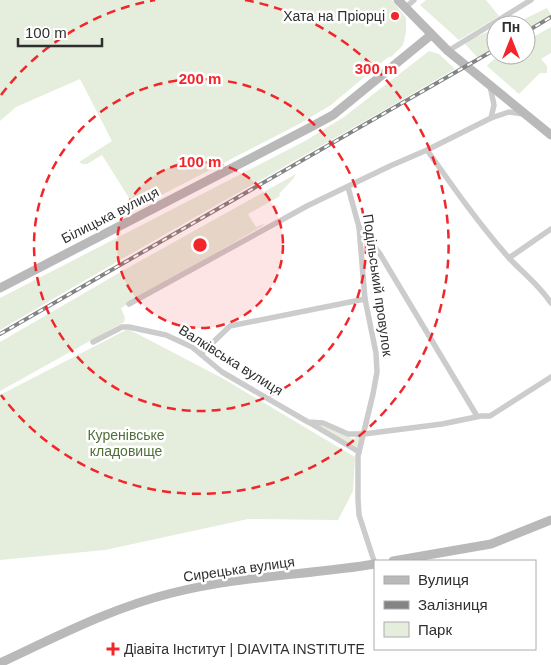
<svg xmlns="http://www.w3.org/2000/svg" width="551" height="665" viewBox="0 0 551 665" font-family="Helvetica,sans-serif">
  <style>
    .green { fill: #e5eddc }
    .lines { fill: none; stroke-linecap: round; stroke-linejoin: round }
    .minor { stroke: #ccc; stroke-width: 5.5 }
    .secondary { stroke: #b9b9b9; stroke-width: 9 }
    .rail-casing { stroke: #848484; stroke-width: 4 }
    .rail { stroke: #fff; stroke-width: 2; stroke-dasharray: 5.5; stroke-linecap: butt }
    .ring { fill: none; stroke: #f2262a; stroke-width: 2.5; stroke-dasharray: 9 6 }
    .poi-dot { fill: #f2262a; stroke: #fff; stroke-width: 2 }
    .labels { text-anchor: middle; stroke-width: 5; stroke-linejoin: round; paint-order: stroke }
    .poi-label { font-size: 14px; fill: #2f2f2f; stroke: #fff; text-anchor: end }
    .street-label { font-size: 14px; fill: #2f2f2f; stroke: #fff }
    .park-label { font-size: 14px; fill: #4f6f39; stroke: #fff }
    .centre { fill: #f2262a; stroke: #fff; stroke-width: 2.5 }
    .ring-label { font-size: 15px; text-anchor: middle; font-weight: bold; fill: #f2262a; stroke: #fff; stroke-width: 5; stroke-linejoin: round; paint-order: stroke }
  </style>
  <rect width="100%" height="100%" fill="#fff"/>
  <g class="green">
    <path d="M0,0H392L406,18V32L403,45L392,56L387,58L331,105L299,124L109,222L108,220L131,201L102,155L87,164H82L79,162L112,141L80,79L16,107L0,121Z"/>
    <path d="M426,0H486L499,16L459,40L420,5Z"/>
    <path d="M547,8L551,15L526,30V25H512Z"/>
    <path d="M551,27V53L541,59L547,66V73H540L519,94L487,66C497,53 512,55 526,55V41Z"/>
    <path d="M492,30H496V47L478,58L465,44L471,39Z"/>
    <path d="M429,51L439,54L455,69C304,157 150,241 0,330V298L305,141L344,117Z"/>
    <path d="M296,174L293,179L279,194L280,196L248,214L256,227L263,224L264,225L121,308L125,318L124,322L0,391V342L124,270Z"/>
    <path d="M128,329L222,378L355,457L353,491L338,520L248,519L105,550L0,560V395Z"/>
    <path d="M320,425L354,439L357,435L360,436L358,447L356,448L319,427Z"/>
  </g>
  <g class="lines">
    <g class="minor">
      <path d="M405,8L414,0"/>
      <path d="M448,51L531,0"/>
      <path d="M490,86L494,105L491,118"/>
      <path d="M427,150C453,187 479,224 509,258C523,273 539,285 551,303"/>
      <path d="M348,187L359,227L365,299L376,353L377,372L373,394L358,456V499L359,515L375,564"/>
      <path d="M359,227L380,254L477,416"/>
      <path d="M509,258L551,229"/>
      <path d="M129,304L307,206L390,166L427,150L491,118L509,112L524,114"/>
      <path d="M93,342L122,327H129L166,335L192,347L222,372L308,422L323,423L348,434H364L442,424L481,416H490L551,377"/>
      <path d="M201,354L230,326L365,299"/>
      <path d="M310,423L359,452"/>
    </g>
    <g class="secondary">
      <path d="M398,0L448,51L551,135"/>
      <path d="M0,288L309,128L333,115L431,35"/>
      <path d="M393,561L491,544L551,520"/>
      <path d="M0,663C56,637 111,608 172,593C238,576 308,575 375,564"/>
    </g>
    <defs>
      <g id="rail">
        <path d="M526,32L551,17"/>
        <path d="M0,334L496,49"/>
      </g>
    </defs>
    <use href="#rail" class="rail-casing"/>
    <use href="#rail" class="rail"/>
  </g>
  <circle cx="200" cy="245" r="83" fill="#f2262a" fill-opacity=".12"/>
  <g class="ring">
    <circle cx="200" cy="245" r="83"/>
    <circle cx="200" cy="245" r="166"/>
    <path d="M1 95A249 249 0 0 1 155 0M245 0A249 249 0 1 1 1 395"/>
  </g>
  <g class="poi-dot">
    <circle cx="395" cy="16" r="5"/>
    <path d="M110.5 641.5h5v5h5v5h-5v5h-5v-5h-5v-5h5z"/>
  </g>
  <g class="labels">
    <g class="poi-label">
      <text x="385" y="21">Хата на Пріорці</text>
      <text x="124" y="654" text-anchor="start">Діавіта Інститут | DIAVITA INSTITUTE</text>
    </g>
    <g class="street-label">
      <text transform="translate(110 215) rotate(-27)" y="5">Білицька вулиця</text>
      <text transform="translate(378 285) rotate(82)" y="5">Подільський провулок</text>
      <text transform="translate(231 360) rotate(32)" y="5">Валківська вулиця</text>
      <text transform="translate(239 569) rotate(-8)" y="5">Сирецька вулиця</text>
    </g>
    <g class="park-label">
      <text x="126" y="440">Куренівське<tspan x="126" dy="16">кладовище</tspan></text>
    </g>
  </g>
  <circle cx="200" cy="245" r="8" class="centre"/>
  <g class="ring-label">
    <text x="376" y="74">300 m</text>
    <text x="200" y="84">200 m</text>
    <text x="200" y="167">100 m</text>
  </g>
  <rect x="374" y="560" width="162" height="90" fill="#ffffff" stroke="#acacac"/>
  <rect x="384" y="576" width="25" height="8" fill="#b9b9b9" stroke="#acacac"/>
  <text x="418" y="585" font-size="15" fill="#2f2f2f">Вулиця</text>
  <rect x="384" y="601" width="25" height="8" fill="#848484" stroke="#acacac"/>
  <text x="418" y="610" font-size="15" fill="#2f2f2f">Залізниця</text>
  <rect x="384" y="622" width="25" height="15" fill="#e5eddc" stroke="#acacac"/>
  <text x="418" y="635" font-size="15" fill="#2f2f2f">Парк</text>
  <g transform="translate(511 40)"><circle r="24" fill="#ffffff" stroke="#acacac"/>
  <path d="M0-4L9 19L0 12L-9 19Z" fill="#f2262a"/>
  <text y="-8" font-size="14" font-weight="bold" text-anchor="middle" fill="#2f2f2f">Пн</text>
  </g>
  <path d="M18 38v8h84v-8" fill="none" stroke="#2f2f2f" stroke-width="2.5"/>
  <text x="25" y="38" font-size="15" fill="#2f2f2f" stroke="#ffffff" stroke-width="4" paint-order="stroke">100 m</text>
</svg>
